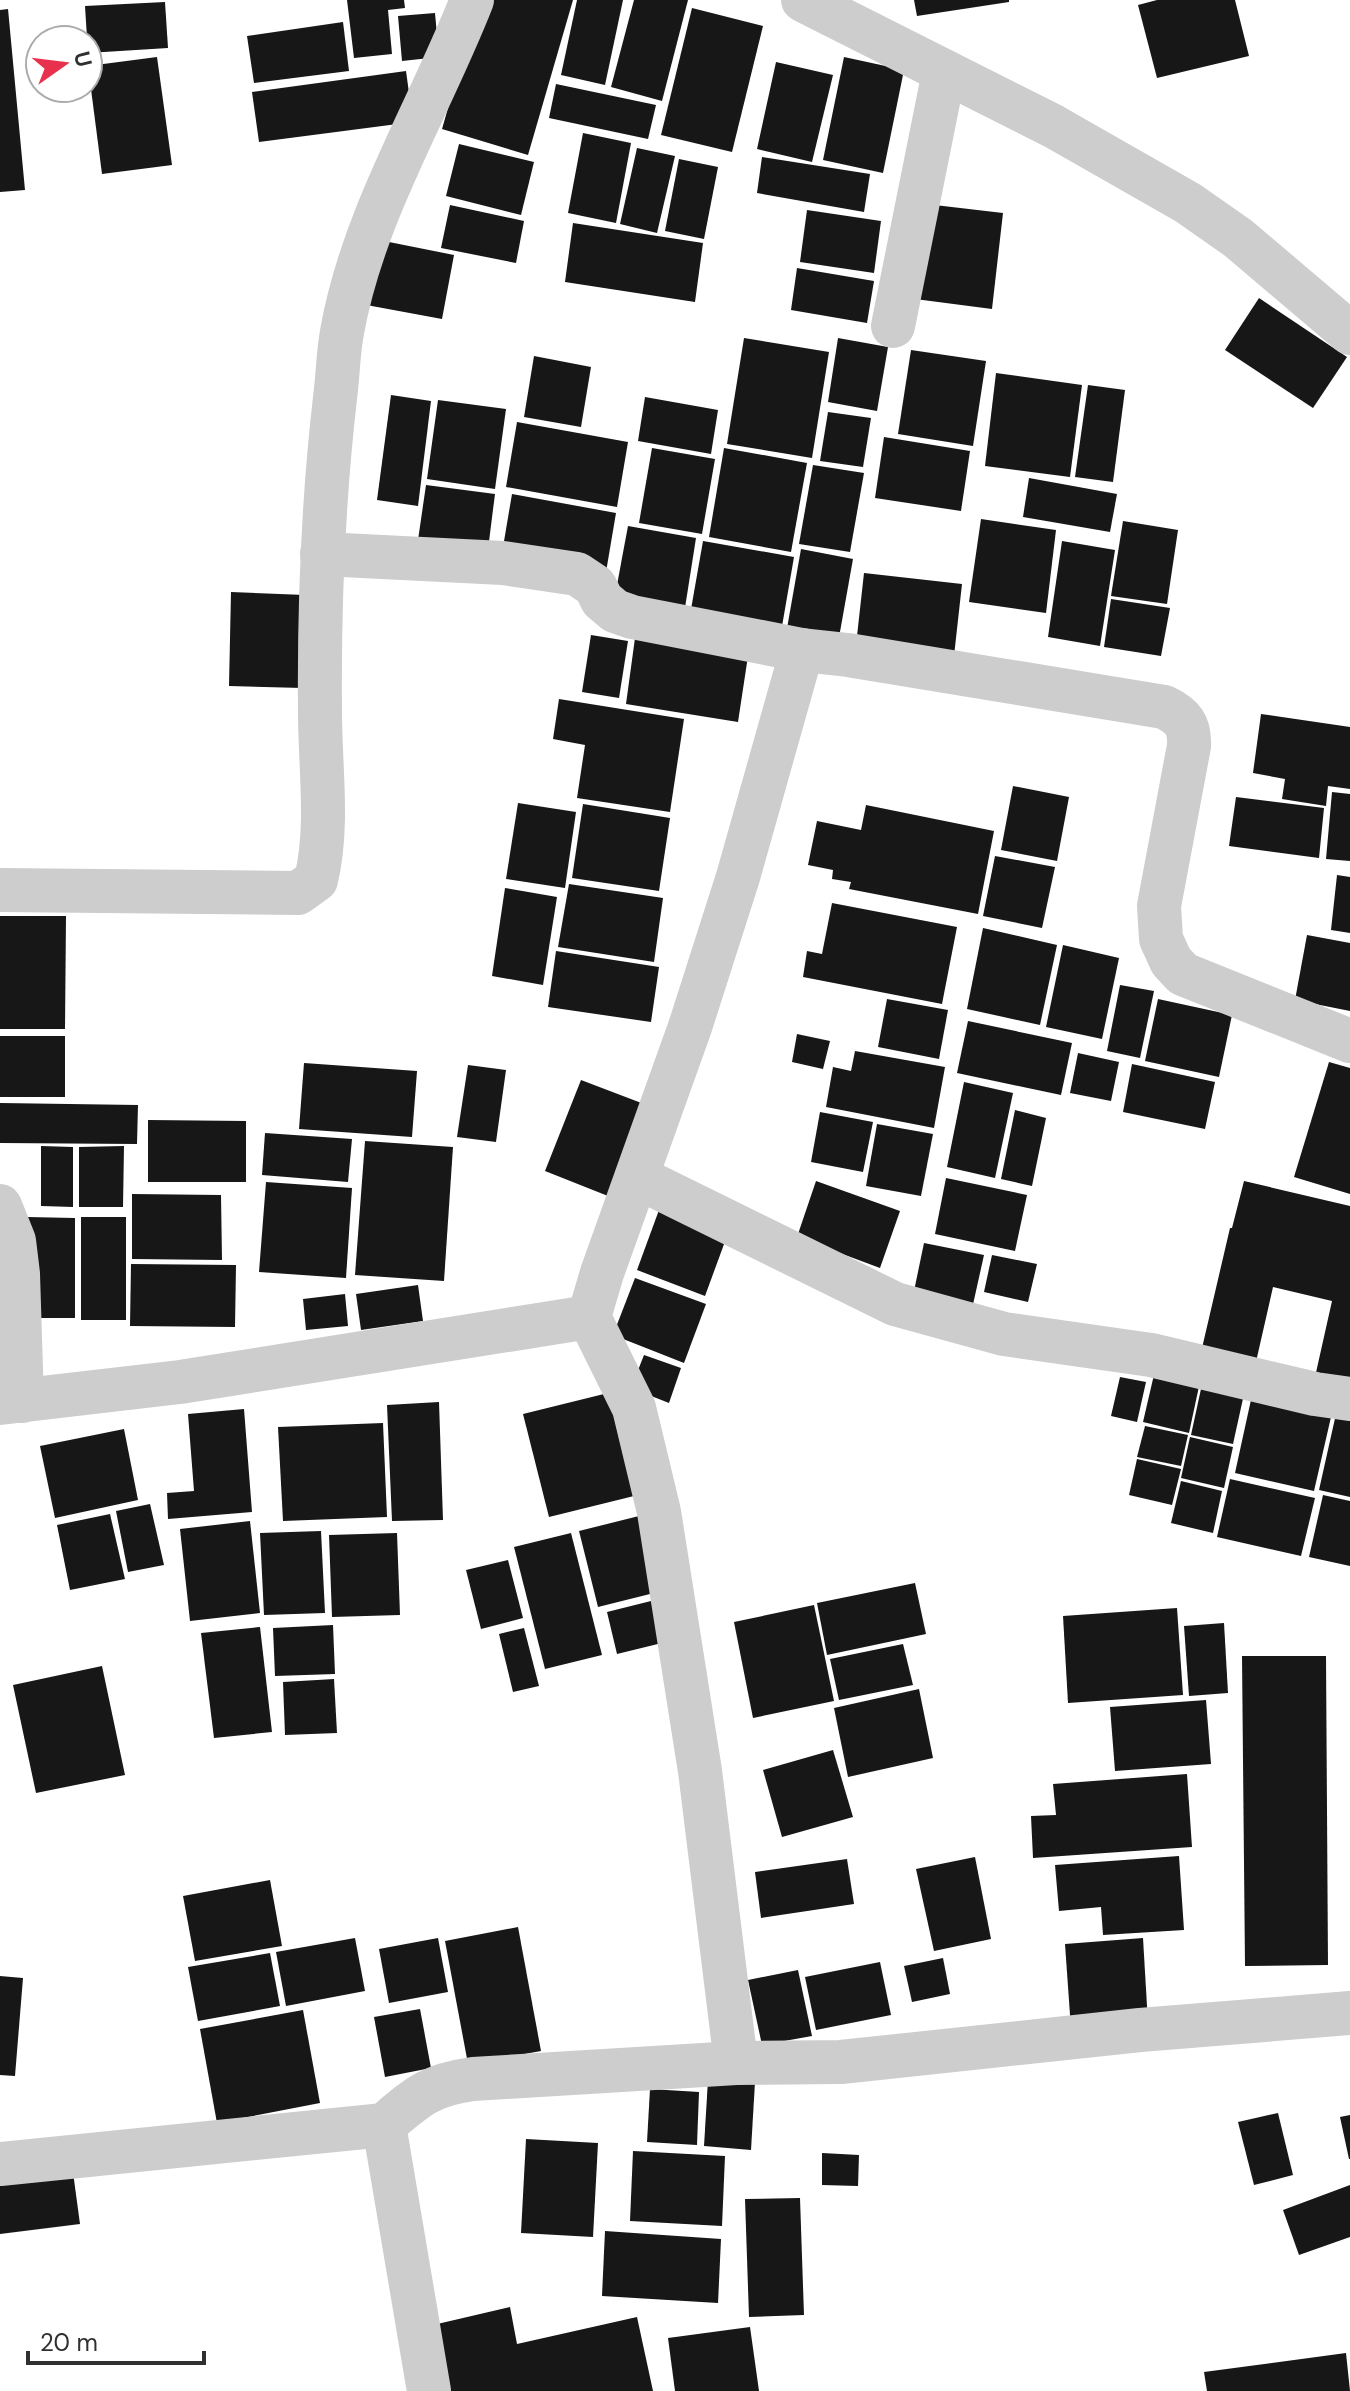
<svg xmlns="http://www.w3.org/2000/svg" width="1350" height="2391" viewBox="0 0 1350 2391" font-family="'DM Sans',sans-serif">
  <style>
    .building { fill: #171717 }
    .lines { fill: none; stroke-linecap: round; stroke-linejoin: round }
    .street { stroke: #cdcdcd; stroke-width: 44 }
  </style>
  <rect width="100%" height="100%" fill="#fff"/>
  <g class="building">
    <path d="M347,0H404L405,8L388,10L392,54L354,58Z"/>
    <path d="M479,0H573L528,155L442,129Z"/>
    <path d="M577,0H623L605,85L561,75Z"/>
    <path d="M634,0H688L662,101L611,87Z"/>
    <path d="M914,0H1009V2L917,16Z"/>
    <path d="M1157,0H1235L1249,56L1157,78L1138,5Z"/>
    <path d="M165,2L168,48L88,53L85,6Z"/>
    <path d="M692,8L763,26L732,152L661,135Z"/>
    <path d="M8,9L25,190L0,192V10Z"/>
    <path d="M435,13L439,57L402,61L398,16Z"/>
    <path d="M343,22L349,71L254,83L247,36Z"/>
    <path d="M157,57L172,165L102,174L88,66Z"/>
    <path d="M844,57L904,70L883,173L823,160Z"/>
    <path d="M776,62L833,75L812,162L757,149Z"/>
    <path d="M406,71L413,122L259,142L252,92Z"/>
    <path d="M556,84L656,105L648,139L549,118Z"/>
    <path d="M583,133L631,143L616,223L568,213Z"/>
    <path d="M459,144L534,162L521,215L446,196Z"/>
    <path d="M637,148L675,156L657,233L620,224Z"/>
    <path d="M762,157L870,174L864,212L757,193Z"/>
    <path d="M679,159L718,167L704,239L665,231Z"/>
    <path d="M926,204L1003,213L992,309L915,299Z"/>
    <path d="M450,205L524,221L516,263L441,248Z"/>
    <path d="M807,210L881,221L874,273L800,262Z"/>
    <path d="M573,223L703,243L695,302L565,282Z"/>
    <path d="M374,239L454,255L442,319L361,304Z"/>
    <path d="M797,268L874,281L867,323L791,310Z"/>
    <path d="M1259,298L1347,357L1313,408L1225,350Z"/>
    <path d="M744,338L829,352L812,458L727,444Z"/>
    <path d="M838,338L888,347L877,411L828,402Z"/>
    <path d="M911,350L986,361L973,446L898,434Z"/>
    <path d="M534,356L591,367L581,427L524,417Z"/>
    <path d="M996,373L1082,385L1070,477L985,466Z"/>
    <path d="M1088,385L1125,390L1113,482L1075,477Z"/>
    <path d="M391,395L431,401L418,506L377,500Z"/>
    <path d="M645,397L718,410L711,454L638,441Z"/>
    <path d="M438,400L506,409L495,489L427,479Z"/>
    <path d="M828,412L871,418L863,467L820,461Z"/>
    <path d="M517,422L628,442L617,507L506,487Z"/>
    <path d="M884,437L970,451L961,511L875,498Z"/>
    <path d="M652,448L715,459L702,534L639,523Z"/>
    <path d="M724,448L807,463L791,552L709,537Z"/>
    <path d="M813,465L864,473L850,552L799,544Z"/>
    <path d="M1029,478L1117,494L1110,532L1023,517Z"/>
    <path d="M426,485L495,494L487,557L417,547Z"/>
    <path d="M512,494L616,513L606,572L502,553Z"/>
    <path d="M981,519L1056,530L1046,613L969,602Z"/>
    <path d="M1123,521L1178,530L1167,604L1111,596Z"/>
    <path d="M628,526L696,538L684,614L614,601Z"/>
    <path d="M703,541L794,557L781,632L690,615Z"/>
    <path d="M1062,541L1115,550L1100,646L1048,637Z"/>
    <path d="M801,549L853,559L838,643L786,634Z"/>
    <path d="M864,573L962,584L954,656L856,645Z"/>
    <path d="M231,592L305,595L303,688L229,686Z"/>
    <path d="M1111,599L1170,608L1161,656L1104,647Z"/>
    <path d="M591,635L628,641L619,698L582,692Z"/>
    <path d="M635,638L748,656L738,722L626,704Z"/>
    <path d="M559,699L684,719L670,812L577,798L585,745L553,739Z"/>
    <path d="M1261,714L1350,727V789L1328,786L1326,806L1282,799L1285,779L1253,773Z"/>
    <path d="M1013,786L1069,797L1057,861L1001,850Z"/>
    <path d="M1332,792L1350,794V861L1326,859Z"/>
    <path d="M1236,797L1324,808L1319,858L1229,846Z"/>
    <path d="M518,803L576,812L565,888L506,879Z"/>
    <path d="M583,804L670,818L659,891L572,878Z"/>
    <path d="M866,805L994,831L978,914L849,889L851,882L832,879L833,870L808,865L817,821L861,830Z"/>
    <path d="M995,856L1055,867L1042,928L983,916Z"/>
    <path d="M1337,875L1350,877V933L1331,930Z"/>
    <path d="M569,884L663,898L654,962L558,947Z"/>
    <path d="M505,888L557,897L543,985L492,976Z"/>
    <path d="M832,903L957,927L942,1004L803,977L807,951L822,954Z"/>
    <path d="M0,916H66L65,1029H0Z"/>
    <path d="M983,928L1057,945L1040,1025L967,1009Z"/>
    <path d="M1307,935L1350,943V1011L1295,1000Z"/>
    <path d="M1063,945L1119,958L1102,1039L1046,1027Z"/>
    <path d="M556,951L659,967L651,1022L548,1007Z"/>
    <path d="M1120,985L1154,991L1140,1058L1107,1051Z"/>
    <path d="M887,999L948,1010L939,1059L878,1047Z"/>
    <path d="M1158,999L1232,1015L1219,1077L1145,1061Z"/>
    <path d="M968,1021L1072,1043L1061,1095L957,1073Z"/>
    <path d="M797,1034L830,1041L823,1069L792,1062Z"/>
    <rect x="0" y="1036" width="65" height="61"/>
    <path d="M855,1051L945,1067L934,1128L826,1107L833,1067L851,1071Z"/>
    <path d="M1078,1053L1119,1062L1111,1101L1070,1093Z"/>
    <path d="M1329,1062L1350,1068V1194L1294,1177Z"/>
    <path d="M304,1063L417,1071L412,1137L299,1129Z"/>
    <path d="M1132,1064L1215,1082L1205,1129L1123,1112Z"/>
    <path d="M468,1065L506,1070L496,1142L457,1137Z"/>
    <path d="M581,1080L644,1104L608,1196L545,1171Z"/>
    <path d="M964,1082L1013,1093L995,1178L947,1167Z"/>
    <path d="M0,1103L138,1105L137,1144L0,1143Z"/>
    <path d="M1015,1110L1046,1118L1032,1186L1001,1179Z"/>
    <path d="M820,1112L873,1122L863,1172L811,1162Z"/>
    <path d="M148,1120L246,1121V1182H148Z"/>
    <path d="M877,1124L933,1134L921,1196L866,1186Z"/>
    <path d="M265,1133L352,1139L348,1182L262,1175Z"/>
    <path d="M365,1141L453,1147L444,1281L355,1275Z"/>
    <path d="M41,1146L73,1147V1207L41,1206Z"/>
    <path d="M124,1146L123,1207H79V1147Z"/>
    <path d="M946,1178L1027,1195L1015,1251L935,1234Z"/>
    <path d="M816,1181L900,1211L880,1268L797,1237Z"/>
    <path d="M1244,1181L1350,1206V1385L1315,1377L1332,1301L1273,1287L1253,1375L1199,1361L1230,1228H1232Z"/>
    <path d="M266,1182L352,1188L346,1278L259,1272Z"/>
    <path d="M132,1194L221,1195L222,1260L132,1259Z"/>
    <path d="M659,1210L727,1236L705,1296L637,1270Z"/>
    <path d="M27,1217L75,1218V1318H26Z"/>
    <rect x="81" y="1217" width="45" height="103"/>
    <path d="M924,1243L984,1255L972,1309L913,1296Z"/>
    <path d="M992,1255L1037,1264L1028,1302L984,1292Z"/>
    <path d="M131,1264L236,1265L235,1327L130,1326Z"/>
    <path d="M635,1278L706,1304L684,1363L613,1335Z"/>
    <path d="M418,1285L423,1321L361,1330L356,1294Z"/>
    <path d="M345,1294L348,1326L306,1330L303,1299Z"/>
    <path d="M644,1355L681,1368L669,1403L631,1388Z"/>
    <path d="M1156,1366L1201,1377L1189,1433L1143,1422Z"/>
    <path d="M1204,1375L1246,1385L1233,1444L1191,1435Z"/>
    <path d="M1120,1377L1146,1382L1137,1422L1111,1416Z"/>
    <path d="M1254,1386L1334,1404L1314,1491L1235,1473Z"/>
    <path d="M608,1393L634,1496L549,1517L523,1414Z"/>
    <path d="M439,1402L443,1520L392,1521L387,1405Z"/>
    <path d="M1338,1405L1350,1408V1497L1319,1490Z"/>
    <path d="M244,1409L252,1512L168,1519L167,1493L194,1491L188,1414Z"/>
    <path d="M383,1423L387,1517L283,1521L278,1427Z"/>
    <path d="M1145,1426L1188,1435L1181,1466L1137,1457Z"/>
    <path d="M124,1429L138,1500L55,1518L40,1446Z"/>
    <path d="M1190,1437L1233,1447L1224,1488L1181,1478Z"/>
    <path d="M1137,1459L1181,1469L1172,1505L1129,1495Z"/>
    <path d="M1230,1479L1315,1498L1301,1556L1217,1537Z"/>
    <path d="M1181,1481L1222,1491L1213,1533L1171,1523Z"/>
    <path d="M1323,1495L1350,1501V1566L1309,1557Z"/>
    <path d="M150,1504L164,1565L128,1572L116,1511Z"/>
    <path d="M110,1514L125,1579L70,1590L57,1525Z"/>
    <path d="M643,1515L662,1591L598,1607L579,1531Z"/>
    <path d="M250,1521L260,1613L190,1621L180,1529Z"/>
    <path d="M321,1531L325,1613L264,1615L260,1533Z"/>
    <path d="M397,1533L400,1615L332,1617L329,1535Z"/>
    <path d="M571,1533L602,1655L545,1669L514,1547Z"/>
    <path d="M508,1560L523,1618L481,1629L466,1570Z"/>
    <path d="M915,1583L926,1634L827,1655L817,1603Z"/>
    <path d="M655,1600L666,1642L617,1654L607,1612Z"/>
    <path d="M814,1605L834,1701L753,1718L734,1622Z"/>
    <path d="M1177,1608L1183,1695L1068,1703L1063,1616Z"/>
    <path d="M1224,1623L1228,1693L1189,1696L1184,1626Z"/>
    <path d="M333,1625L335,1674L275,1676L273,1628Z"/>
    <path d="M260,1627L272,1732L214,1738L201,1633Z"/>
    <path d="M524,1628L539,1686L513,1692L499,1634Z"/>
    <path d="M903,1644L913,1685L839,1700L830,1659Z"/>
    <path d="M1242,1656H1326L1328,1965L1245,1966Z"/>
    <path d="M102,1666L125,1775L36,1793L13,1685Z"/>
    <path d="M334,1679L337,1733L285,1735L283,1682Z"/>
    <path d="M919,1689L933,1758L848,1777L834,1708Z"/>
    <path d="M1206,1700L1211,1764L1115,1771L1110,1707Z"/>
    <path d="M833,1750L853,1817L782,1837L763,1770Z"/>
    <path d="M1187,1774L1192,1847L1033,1858L1031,1816L1056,1815L1053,1784Z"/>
    <path d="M1179,1856L1184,1930L1103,1935L1101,1907L1059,1911L1055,1865Z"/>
    <path d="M975,1857L991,1939L934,1951L916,1869Z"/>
    <path d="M847,1859L854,1904L761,1918L755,1872Z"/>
    <path d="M270,1880L282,1946L195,1961L183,1896Z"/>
    <path d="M518,1927L541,2051L468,2064L445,1941Z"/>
    <path d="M355,1938L365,1991L286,2006L276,1952Z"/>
    <path d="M438,1938L448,1992L389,2003L379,1949Z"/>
    <path d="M1143,1938L1148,2023L1071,2029L1065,1944Z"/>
    <path d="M270,1953L280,2006L198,2021L188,1967Z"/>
    <path d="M943,1958L950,1994L912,2002L904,1966Z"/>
    <path d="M880,1962L891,2015L816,2030L805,1977Z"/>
    <path d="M798,1970L812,2036L762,2045L748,1980Z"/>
    <path d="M0,1976L23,1978L15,2076L0,2075Z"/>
    <path d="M420,2009L431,2068L385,2077L374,2017Z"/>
    <path d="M303,2010L320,2103L217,2123L200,2029Z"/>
    <path d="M708,2080L755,2082L751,2150L704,2146Z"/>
    <path d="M650,2089L699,2092L697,2145L647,2142Z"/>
    <path d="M1278,2113L1293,2175L1254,2185L1238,2122Z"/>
    <path d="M1350,2115V2159H1349L1340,2117Z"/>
    <path d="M526,2139L598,2143L593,2237L521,2233Z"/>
    <path d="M633,2151L725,2156L722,2226L630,2221Z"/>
    <path d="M822,2153L859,2155L858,2186L822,2185Z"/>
    <path d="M72,2165L80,2224L0,2234V2174Z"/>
    <path d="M1350,2185V2237L1299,2255L1283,2210Z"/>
    <path d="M800,2198L804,2315L749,2317L745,2199Z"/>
    <path d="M605,2231L721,2239L718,2303L602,2296Z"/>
    <path d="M510,2307L517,2344L637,2317L653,2391H447L433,2325Z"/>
    <path d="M750,2327L759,2391H675L668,2338Z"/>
    <path d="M1346,2353L1350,2391H1207L1204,2372Z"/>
  </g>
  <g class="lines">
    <g class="street">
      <path d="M803,0L1053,126L1188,203L1238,238L1350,333"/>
      <path d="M893,326L944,72"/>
      <path d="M322,554L503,563L577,574L595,586L602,600L615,611L632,617L802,650L848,655L1164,707C1183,716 1190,725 1189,746L1159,906L1161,939L1171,961L1183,974L1350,1041"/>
      <path d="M0,890L298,893L316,880C329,826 320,768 320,712C319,607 323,502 335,398C338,376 338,353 342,332C363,214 429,110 472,0"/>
      <path d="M637,1177L895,1304L1004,1334L1151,1355L1315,1394L1350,1399"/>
      <path d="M0,1206L14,1241L18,1274L22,1401"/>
      <path d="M0,1403L180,1382L589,1317"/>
      <path d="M736,2063L700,1771L659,1512L634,1408L589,1317L602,1273L690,1027L738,877L802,650"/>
      <path d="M384,2125L429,2391"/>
      <path d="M0,2164L384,2125C417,2097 429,2085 473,2079L736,2063L841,2062L1140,2030L1350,2013"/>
    </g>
  </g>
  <g transform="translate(64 64) rotate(76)"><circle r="38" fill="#ffffff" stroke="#acacac" stroke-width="2"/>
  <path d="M0-6L14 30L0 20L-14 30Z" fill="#e8314d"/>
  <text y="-12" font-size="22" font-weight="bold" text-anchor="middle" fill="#303030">U</text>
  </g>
  <path d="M28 2351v12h176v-12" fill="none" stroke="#303030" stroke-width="4"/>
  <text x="40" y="2351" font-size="24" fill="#303030" stroke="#ffffff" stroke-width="6" paint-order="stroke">20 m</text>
</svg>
